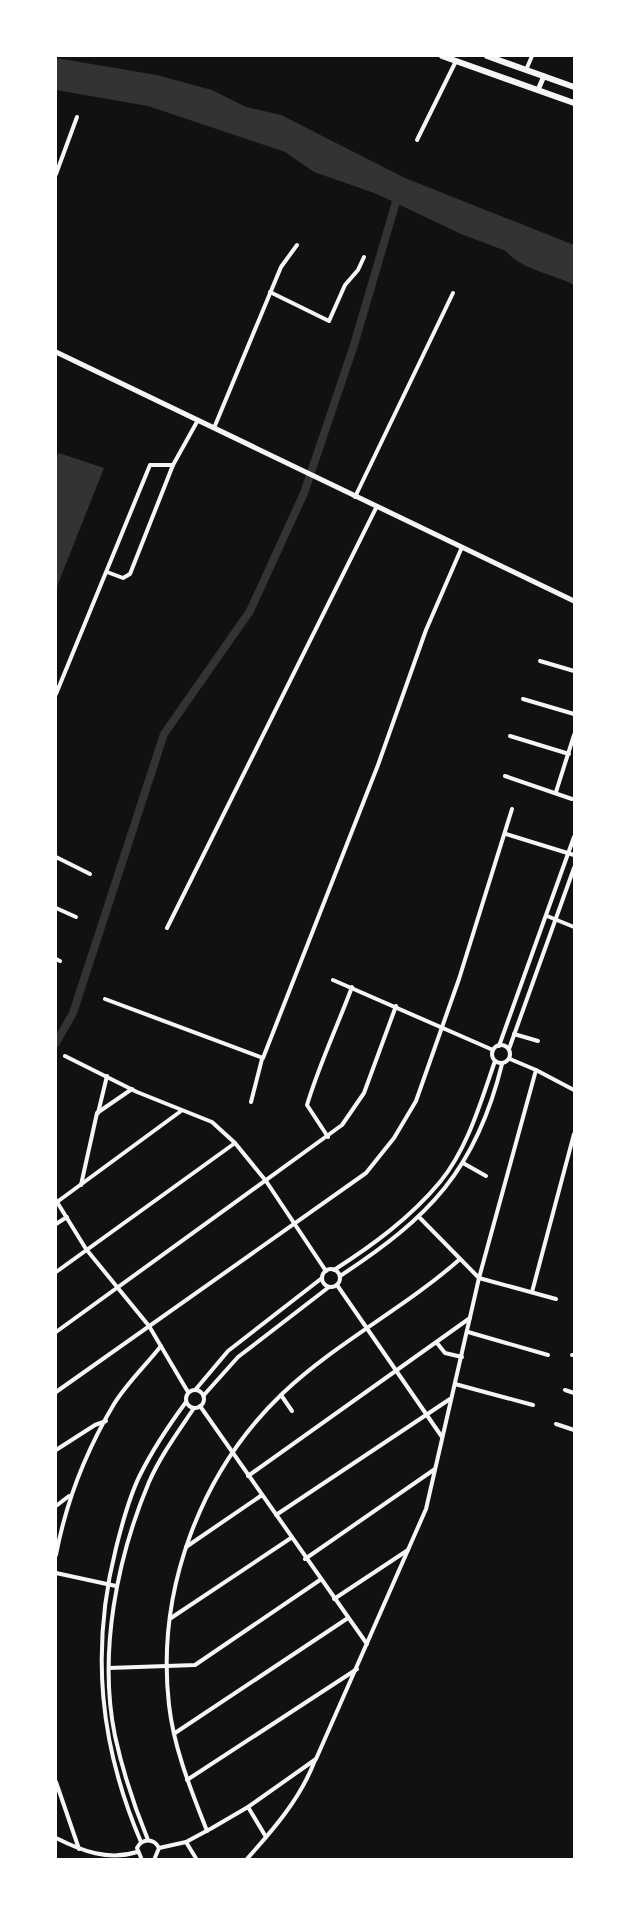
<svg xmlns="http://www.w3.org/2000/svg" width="630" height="1915" viewBox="0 0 630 1915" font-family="'Golos Text',sans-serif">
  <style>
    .water { fill: #333 }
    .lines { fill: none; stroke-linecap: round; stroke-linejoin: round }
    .canal { stroke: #333; stroke-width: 8 }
    .minor { stroke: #f5f5f5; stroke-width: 4 }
    .secondary { stroke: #f5f5f5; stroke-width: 5 }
    .primary { stroke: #f5f5f5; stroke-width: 6 }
  </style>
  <rect width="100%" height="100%" fill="#111"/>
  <g class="water">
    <path d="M56,58L157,75L212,90L246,107L281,115L405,178L574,245V285C552,273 523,271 506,251L461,234L377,194L314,172L285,152L148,106L56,90Z"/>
    <path d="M59,453L104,468L56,589V457Z"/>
  </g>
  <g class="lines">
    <path class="canal" d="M56,1043L73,1013L164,734L250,611L304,493L354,345L398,195"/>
    <g class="minor">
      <path d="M526,70L532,56"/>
      <path d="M417,140L456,61"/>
      <path d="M56,174L77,117"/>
      <path d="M270,292L329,321L345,285L358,270L364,257"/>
      <path d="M214,428L281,267L297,245"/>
      <path d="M355,497L453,293"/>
      <path d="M107,572L123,578L130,574L173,465"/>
      <path d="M540,661L574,671"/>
      <path d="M56,694L150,465H173L198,420"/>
      <path d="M523,699L574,714"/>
      <path d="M510,736L569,754"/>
      <path d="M505,776L572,799"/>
      <path d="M556,792L574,735"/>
      <path d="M506,834L574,855"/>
      <path d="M56,857L90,874"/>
      <path d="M56,908L76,917"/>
      <path d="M547,916L574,927"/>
      <path d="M167,928L377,506"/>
      <path d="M56,959L60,961"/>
      <path d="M333,980L493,1050"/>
      <path d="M105,999L263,1058L378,765L426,630L462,547"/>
      <path d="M514,1034L538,1041"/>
      <circle cx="501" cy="1054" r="9"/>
      <path d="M499,1046L574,837"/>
      <path d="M509,1049L574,868"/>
      <path d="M536,1070L574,1090"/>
      <path d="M251,1102L262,1059"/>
      <path d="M98,1113L107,1076"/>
      <path d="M328,1137L307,1105C319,1065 337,1027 352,987"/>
      <path d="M235,1143L266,1181L326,1271"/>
      <path d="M463,1163L486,1176"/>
      <path d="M81,1185L97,1113L132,1089"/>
      <path d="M56,1200L57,1202L181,1111"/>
      <path d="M57,1202L86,1249L149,1326L188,1392"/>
      <path d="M420,1218L479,1278L556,1299"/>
      <path d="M56,1224L67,1217"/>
      <circle cx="331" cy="1278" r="9"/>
      <path d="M334,1270C373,1245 410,1218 440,1182C468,1148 481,1101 495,1061"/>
      <path d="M56,1272L235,1143L212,1122L137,1092L65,1056"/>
      <path d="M340,1276C429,1218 476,1170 502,1064"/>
      <path d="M337,1285L442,1437"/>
      <path d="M532,1292L574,1134"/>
      <path d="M56,1332L342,1125L364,1093L396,1006"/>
      <path d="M468,1332L548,1355"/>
      <path d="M437,1343L445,1353L462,1357"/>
      <path d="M572,1355H574"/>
      <path d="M455,1384L533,1405"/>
      <path d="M196,1389L228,1351L322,1278"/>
      <circle cx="195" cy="1399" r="9"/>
      <path d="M565,1390L574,1393"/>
      <path d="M56,1392L366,1173L394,1138L416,1101L459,979L512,809"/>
      <path d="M204,1395L238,1357L329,1287"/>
      <path d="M281,1395L292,1411"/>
      <path d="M200,1406L367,1644"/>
      <path d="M556,1424L574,1430"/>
      <path d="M56,1450L95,1425L106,1421"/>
      <path d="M248,1476L470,1318"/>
      <path d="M56,1506L69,1496"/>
      <path d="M276,1515L450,1399"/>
      <path d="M186,1547L262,1495"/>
      <path d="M56,1555C66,1502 86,1451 114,1404C127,1383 146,1365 161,1346"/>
      <path d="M305,1559L435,1469"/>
      <path d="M56,1573L116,1586"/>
      <path d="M334,1599L408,1550"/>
      <path d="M171,1618L291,1538"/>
      <path d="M109,1668L195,1665L320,1580"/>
      <path d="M175,1733L348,1618"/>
      <path d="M187,1780L357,1669"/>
      <path d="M56,1782L79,1849"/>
      <path d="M248,1807L266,1837"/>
      <path d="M207,1831C191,1790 174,1749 169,1705C156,1591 200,1472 283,1393C337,1342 405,1308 460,1259"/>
      <path d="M56,1838C82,1851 108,1861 137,1852"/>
      <path d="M148,1840C134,1806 123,1772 115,1736C98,1653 117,1558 149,1482C161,1455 178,1432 194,1408"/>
      <path d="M141,1842C100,1746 90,1651 116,1548C122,1524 129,1497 140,1475C153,1449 169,1425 186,1402"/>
      <path d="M186,1842L197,1860"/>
      <path d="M159,1848L186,1842L212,1828L248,1807L316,1759L426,1509L479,1278L536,1070L510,1059"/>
      <path d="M142,1860L137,1848C142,1838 154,1838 159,1848L154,1860"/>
      <path d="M246,1860C273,1830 301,1798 315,1760"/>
    </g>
    <g class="secondary">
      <path d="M538,90L544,76"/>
      <path d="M56,352L574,601"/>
    </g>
    <g class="primary">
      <path d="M442,56L574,103"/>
      <path d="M487,56L574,87"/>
    </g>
  </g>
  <rect width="630" height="1915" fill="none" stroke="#ffffff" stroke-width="114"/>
</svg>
